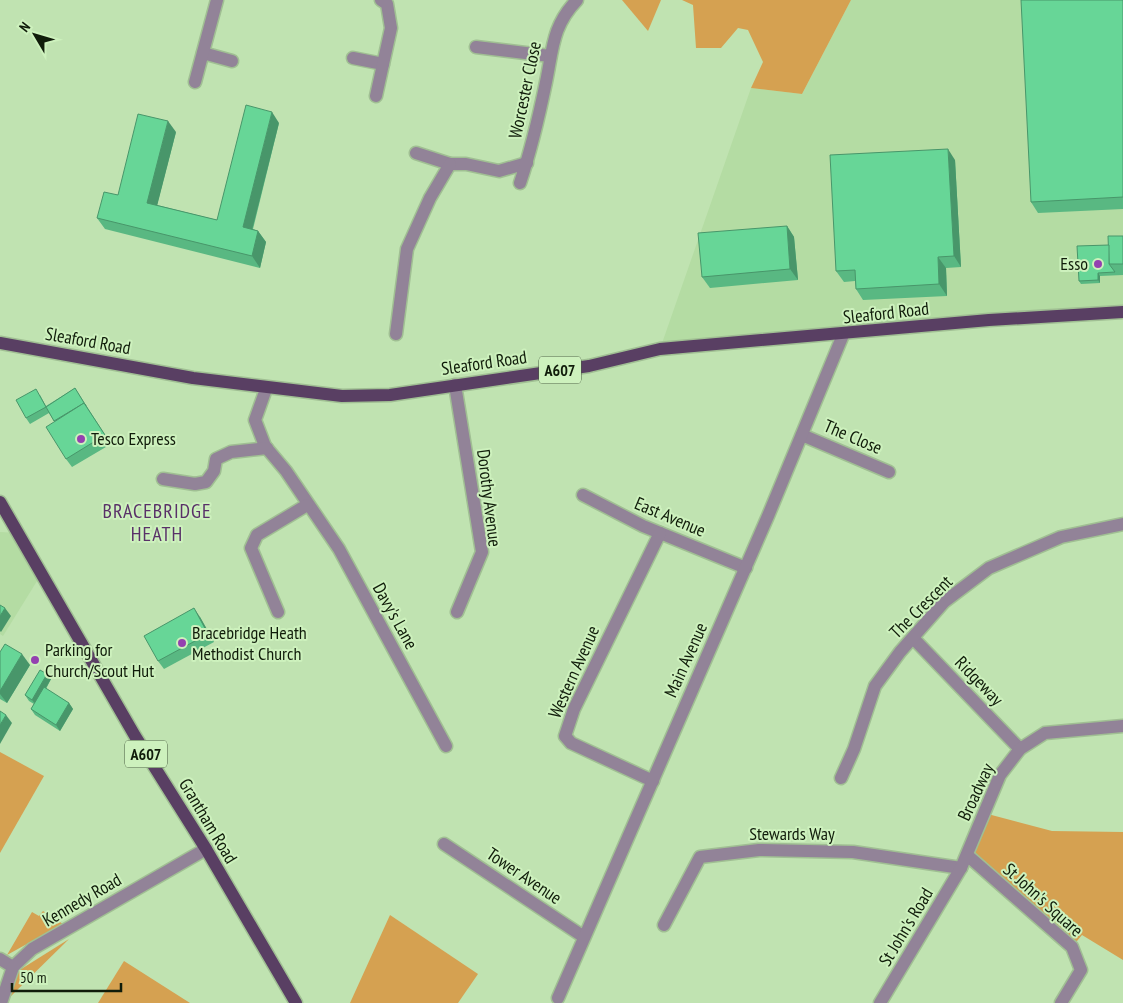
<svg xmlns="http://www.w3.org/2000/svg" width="1123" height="1003" viewBox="0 0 1123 1003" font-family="'PT Sans Narrow',sans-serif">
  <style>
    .built { fill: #b4dca3 }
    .green { fill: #d5a151 }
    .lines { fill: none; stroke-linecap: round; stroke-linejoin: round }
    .minor-casing { stroke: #a0bf93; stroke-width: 15 }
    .major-casing { stroke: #a0bf93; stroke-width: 15 }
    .minor { stroke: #928398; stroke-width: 12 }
    .major { stroke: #593f63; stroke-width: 12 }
    .wall { fill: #59b882 }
    .shaded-wall { fill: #48966a }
    .building { fill: #67d697; stroke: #48966a }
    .poi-dot { fill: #9441b0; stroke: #cdf1bd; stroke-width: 2 }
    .labels { text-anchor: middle; stroke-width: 4; stroke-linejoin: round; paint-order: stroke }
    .shield { fill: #cdf1bd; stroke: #495c40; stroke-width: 1 }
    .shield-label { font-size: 16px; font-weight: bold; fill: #101c0a }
    .street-label { font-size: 18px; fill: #101c0a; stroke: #cdf1bd }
    .poi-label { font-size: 18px; fill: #101c0a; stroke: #cdf1bd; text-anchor: start }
    .quarter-label { font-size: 20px; letter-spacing: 1px; fill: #593168; stroke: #cdf1bd }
  </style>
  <rect width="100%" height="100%" fill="#c0e3b1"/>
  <g class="built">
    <path d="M851,0H1123V312L660,349L751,88L802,94Z"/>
    <path d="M0,532L18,533L42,573L3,636L0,634Z"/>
  </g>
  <g class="green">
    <path d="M622,0H661L648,31Z"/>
    <path d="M682,0H851L802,94L751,88L763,62L748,30L738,28L721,48H696L693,5Z"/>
    <path d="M0,752L44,776L0,853Z"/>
    <path d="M984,813L1052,831L1123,832V960L1082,935L1072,947L967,855Z"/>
    <path d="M43,911L63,924L7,955L32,912L39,916Z"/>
    <path d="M390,915L478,974L458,1003H350Z"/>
    <path d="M69,939L10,997L18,971Z"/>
    <path d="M124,961L190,1003H98Z"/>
  </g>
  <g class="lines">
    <defs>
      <g id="minor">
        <path d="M476,47L550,56"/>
        <path d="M203,53L232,61"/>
        <path d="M353,58L383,64"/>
        <path d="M195,82L217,0"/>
        <path d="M376,96L391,28L387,4L381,0"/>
        <path d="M416,153L450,164H466L499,171L527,163"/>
        <path d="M520,183C531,150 539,116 546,82C553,49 552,26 577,0"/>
        <path d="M396,334L407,249L430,198L450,164"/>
        <path d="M455,385L482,552L457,612"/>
        <path d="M266,389L255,420L265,446L286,471L339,549L446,746"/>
        <path d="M802,435L889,472"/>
        <path d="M163,479L195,484L206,482L214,471L216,459L231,452L267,448"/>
        <path d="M583,495L643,526L746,568"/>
        <path d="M278,612L251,548L257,535L307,505"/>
        <path d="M913,638L1020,749"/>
        <path d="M841,778L854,749L875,686L900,652L944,602L989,568L1061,537L1123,524"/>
        <path d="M653,781L571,743L565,736L574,709L660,533"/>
        <path d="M444,844L584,937"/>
        <path d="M967,855L1072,947L1081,970L1061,1003"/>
        <path d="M664,925L700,857L759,850L853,852L961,868"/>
        <path d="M0,959L13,967"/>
        <path d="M558,998L768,516L843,335"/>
        <path d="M1,1003L13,967L32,949L206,849"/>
        <path d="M880,1003L961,868L1000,775L1020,749L1045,733L1123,726"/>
      </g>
      <g id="major">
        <path d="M0,343L193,378L342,396L390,395L589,366L660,349L989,320L1123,312"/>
        <path d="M0,502L135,736L206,849L296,1003"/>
      </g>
    </defs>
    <use href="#minor" class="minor-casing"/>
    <use href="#major" class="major-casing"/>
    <use href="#minor" class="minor"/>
    <use href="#major" class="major"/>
  </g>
  <g class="wall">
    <path d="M1123,0V209L1038,213L1031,202Z"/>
    <path d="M279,123L253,229L258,231L266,242L260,268L105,229L97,218L176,132L157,205L217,220Z"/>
    <path d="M955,160L961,267L946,268L947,296L863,300L856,289L855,281L844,282L836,271Z"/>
    <path d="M787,226L794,237L798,280L710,288L702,277Z"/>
    <path d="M1123,236V275L1100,276V283L1081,284L1079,281L1109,245Z"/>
    <path d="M75,388L111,444L72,467L66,459L54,421L49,413L30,424L26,418L40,395L46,406Z"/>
    <path d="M200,617L214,642L164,669L158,661Z"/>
    <path d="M0,652L30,665L7,703L0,699Z"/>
    <path d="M47,674L51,679L46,689L69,703L73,709L60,731L35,715L31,709L34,704L29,701L25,695Z"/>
  </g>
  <g class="shaded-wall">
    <path d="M272,112L279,123L250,238L243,227Z"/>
    <path d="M168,121L176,132L155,214L147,203Z"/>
    <path d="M948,149L955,160L961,267L954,256Z"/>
    <path d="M787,226L794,237L798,280L790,269Z"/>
    <path d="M258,231L266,242L260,268L252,256Z"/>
    <path d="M938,257L946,268L947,296L939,284Z"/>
    <path d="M1098,273L1100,276V283L1098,280Z"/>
    <path d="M5,608L11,616L1,632L0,631V616Z"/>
    <path d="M194,608L200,617L214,642L208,634Z"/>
    <path d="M22,654L30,665L7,703L0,694V691Z"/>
    <path d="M47,674L51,679L36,705L32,700Z"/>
    <path d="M69,703L73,709L60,731L56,725Z"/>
    <path d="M6,715L12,723L0,744V725Z"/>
  </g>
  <g class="building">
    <path d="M1021,0H1123V197L1031,202Z"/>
    <path d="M246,105L272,112L243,227L258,231L252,256L97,218L104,192L118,195L138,114L168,121L147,203L217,220Z"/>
    <path d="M948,149L954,256L938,257L939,284L856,289L855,270L836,271L830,155Z"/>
    <path d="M787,226L790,269L702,277L698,233Z"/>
    <path d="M1108,236H1123V264H1109Z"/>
    <path d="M1109,245V264L1115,272L1098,273V280L1079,281L1077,246Z"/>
    <path d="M75,388L86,406L84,403L54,421L46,407Z"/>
    <path d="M36,389L46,407L26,418L16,400Z"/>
    <path d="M84,403L105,435L66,459L46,427Z"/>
    <path d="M0,605L5,608L0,616Z"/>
    <path d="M194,608L208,634L158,661L144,636Z"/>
    <path d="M5,644L22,654L0,691V652Z"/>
    <path d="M40,670L47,674L32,700L25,695Z"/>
    <path d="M44,687L69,703L56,725L31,709Z"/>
    <path d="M0,711L6,715L0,725Z"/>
  </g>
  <g class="poi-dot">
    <circle cx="1098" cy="264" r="5"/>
    <circle cx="81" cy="439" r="5"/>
    <circle cx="182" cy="643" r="5"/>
    <circle cx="35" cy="660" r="5"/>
  </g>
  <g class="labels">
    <g class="shield">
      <rect x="539" y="356.5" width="42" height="27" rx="4"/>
      <rect x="125" y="740.5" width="42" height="27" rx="4"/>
    </g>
    <g class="shield-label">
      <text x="560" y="376">A607</text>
      <text x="146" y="760">A607</text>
    </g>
    <g class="street-label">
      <text transform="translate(525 90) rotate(-78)" y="6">Worcester Close</text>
      <text transform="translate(886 313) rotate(-6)" y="6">Sleaford Road</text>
      <text transform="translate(88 341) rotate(10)" y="6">Sleaford Road</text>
      <text transform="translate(484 363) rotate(-8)" y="6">Sleaford Road</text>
      <text transform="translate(853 437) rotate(23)" y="6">The Close</text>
      <text transform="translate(489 498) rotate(83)" y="6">Dorothy Avenue</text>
      <text transform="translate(670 517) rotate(23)" y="6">East Avenue</text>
      <text transform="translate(921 607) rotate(-45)" y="6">The Crescent</text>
      <text transform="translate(395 616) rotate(61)" y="6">Davy's Lane</text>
      <text transform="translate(686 660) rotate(-66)" y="6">Main Avenue</text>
      <text transform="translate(574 672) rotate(-66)" y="6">Western Avenue</text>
      <text transform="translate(979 681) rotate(46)" y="6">Ridgeway</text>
      <text transform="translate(976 792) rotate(-65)" y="6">Broadway</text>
      <text transform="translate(208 821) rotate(59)" y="6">Grantham Road</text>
      <text x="792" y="840">Stewards Way</text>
      <text transform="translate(524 876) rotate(34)" y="6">Tower Avenue</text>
      <text transform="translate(82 900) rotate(-30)" y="6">Kennedy Road</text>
      <text transform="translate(1043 900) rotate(42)" y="6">St John's Square</text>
      <text transform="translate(906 927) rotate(-59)" y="6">St John's Road</text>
    </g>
    <g class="poi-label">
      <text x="1088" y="270" text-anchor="end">Esso</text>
      <text x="91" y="445">Tesco Express</text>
      <text x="192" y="639">Bracebridge Heath<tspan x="192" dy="21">Methodist Church</tspan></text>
      <text x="45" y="656">Parking for<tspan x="45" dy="21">Church/Scout Hut</tspan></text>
    </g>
    <g class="quarter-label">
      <text x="157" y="518">BRACEBRIDGE<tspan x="157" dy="23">HEATH</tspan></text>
    </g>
  </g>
  <g transform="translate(35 35) rotate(308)" stroke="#cdf1bd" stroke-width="4" paint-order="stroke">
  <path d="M0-4L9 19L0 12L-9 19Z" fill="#101c0a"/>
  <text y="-8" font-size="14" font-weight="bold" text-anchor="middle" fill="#101c0a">N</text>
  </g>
  <path d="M12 983v8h109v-8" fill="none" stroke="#101c0a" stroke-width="2.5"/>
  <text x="20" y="983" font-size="15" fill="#101c0a" stroke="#cdf1bd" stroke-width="4" paint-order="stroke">50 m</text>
</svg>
